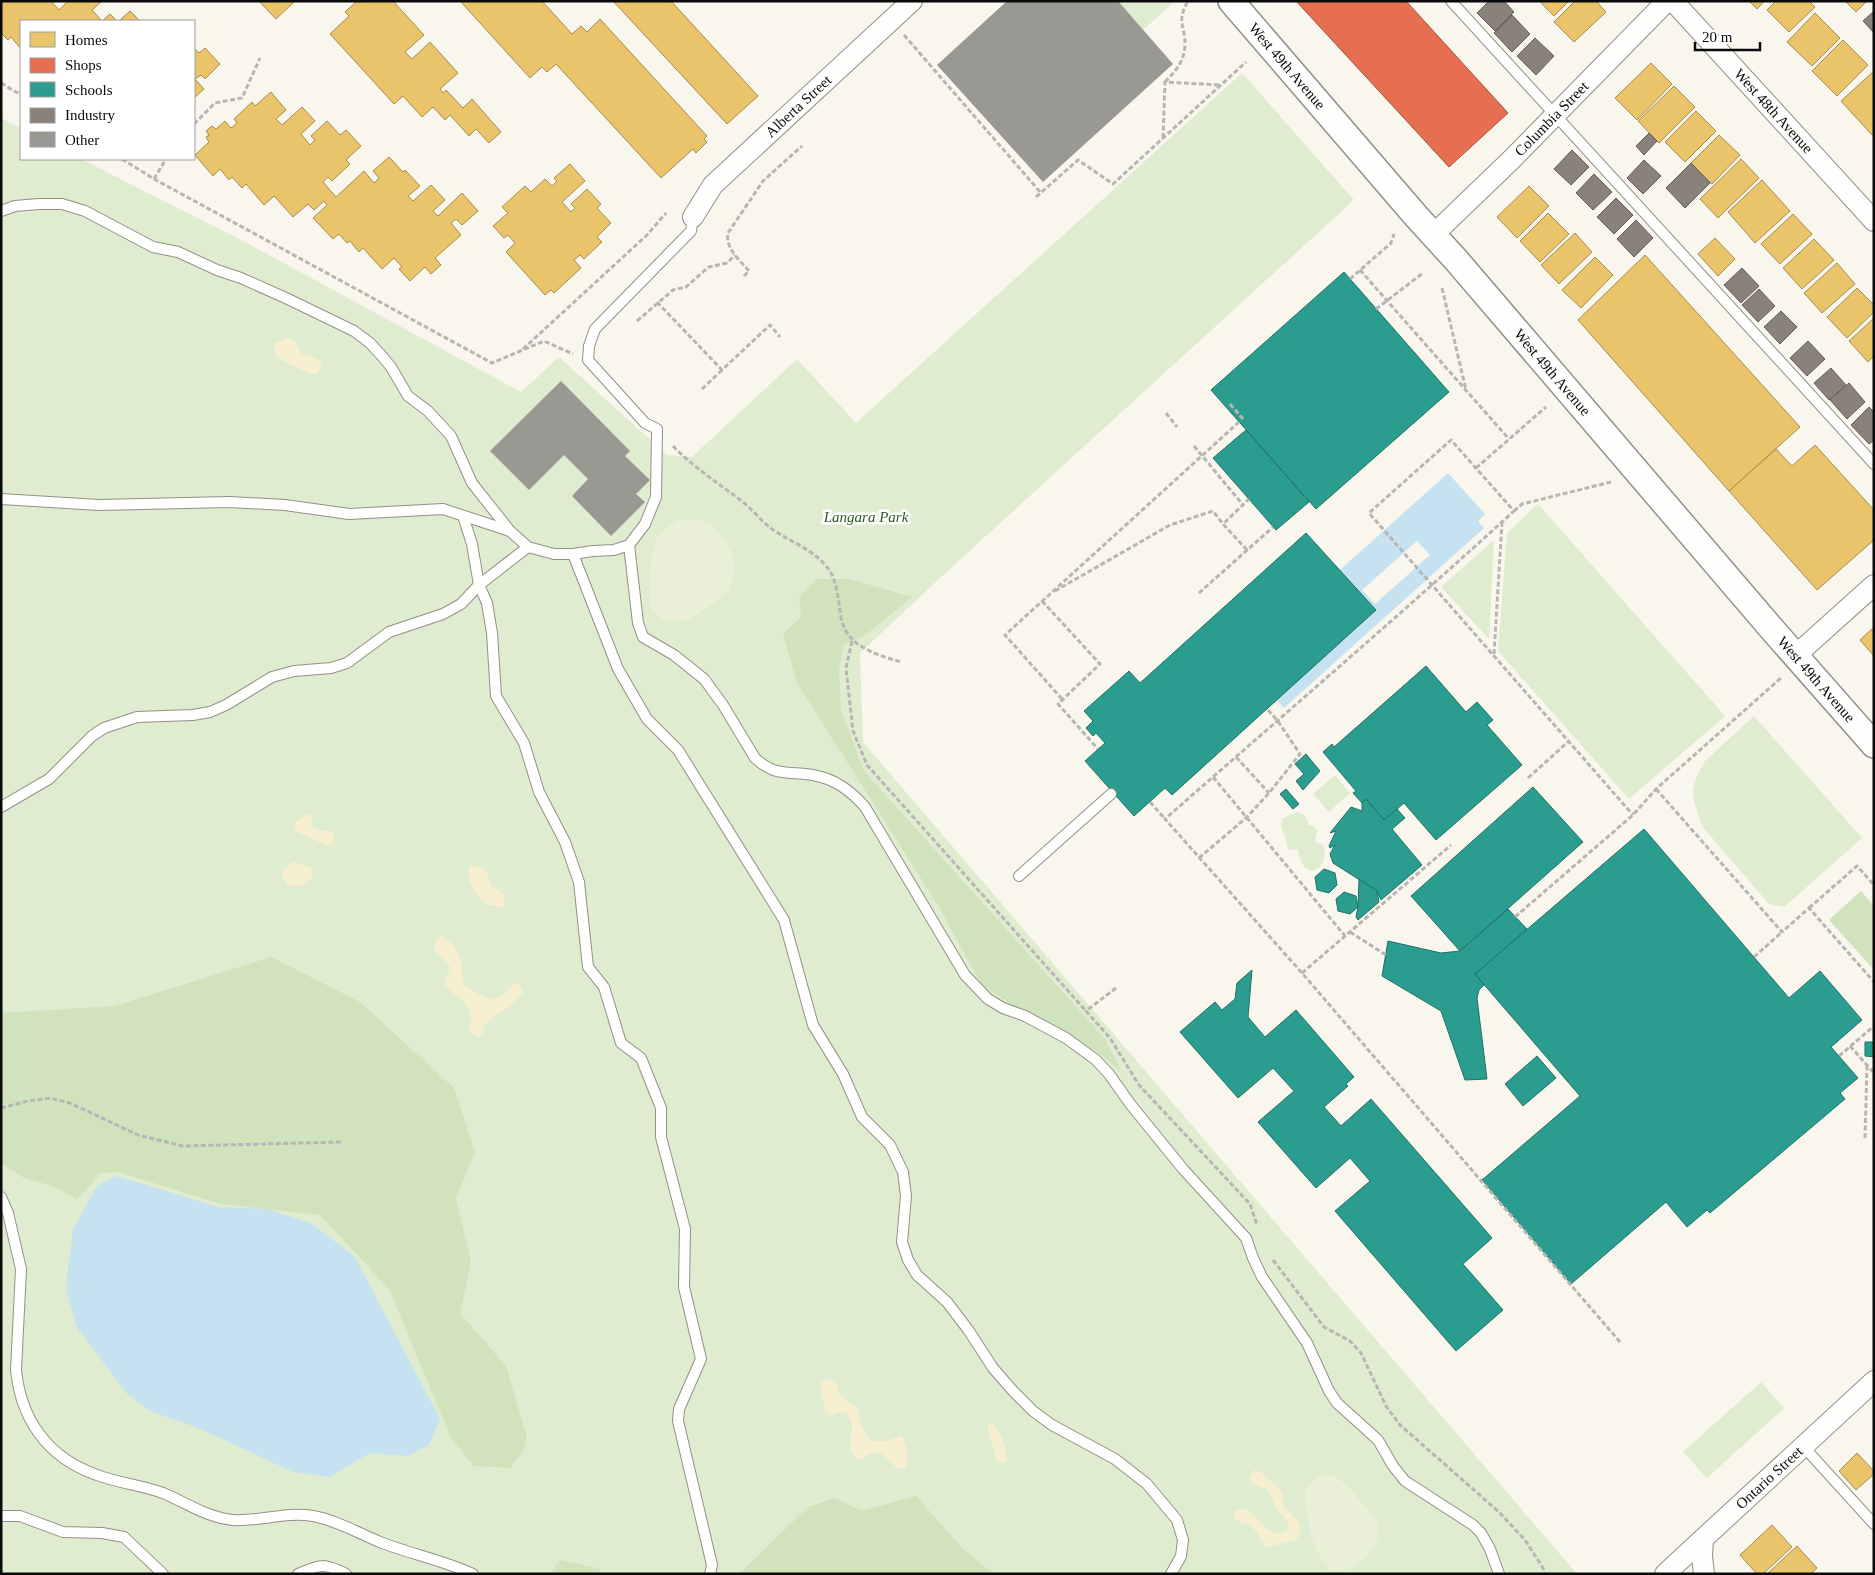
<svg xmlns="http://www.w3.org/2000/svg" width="1875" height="1575" viewBox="0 0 1875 1575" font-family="Georgia,serif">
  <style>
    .green { fill: #e0eccf }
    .forest { fill: #d1e3bd }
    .sand { fill: #f6efd0 }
    .pitch { fill: #eaf0d8 }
    .water { fill: #c6e1ef; fill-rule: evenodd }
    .homes { fill: #e9c46a; stroke: #a68c4d }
    .shops { fill: #e76f51; stroke: #a5513c }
    .schools { fill: #2a9d8f; stroke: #207167 }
    .industry { fill: #8a817c; stroke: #645d5a }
    .building { fill: #9a9893 }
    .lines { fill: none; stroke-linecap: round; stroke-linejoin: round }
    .service-casing { stroke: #91908c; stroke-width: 12 }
    .minor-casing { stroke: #91908c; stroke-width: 22 }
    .tertiary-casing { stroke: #91908c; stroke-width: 28 }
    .path { stroke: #b7b6b5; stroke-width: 3; stroke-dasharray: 5 2.5; stroke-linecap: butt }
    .service { stroke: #fefefc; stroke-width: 10 }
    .minor { stroke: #fefefc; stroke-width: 20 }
    .tertiary { stroke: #fefefc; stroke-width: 25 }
    .labels { text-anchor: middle; stroke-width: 5; stroke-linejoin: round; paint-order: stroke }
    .street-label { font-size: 15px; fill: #0a0a0a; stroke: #fff }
    .park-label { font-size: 15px; font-style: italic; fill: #2c5b21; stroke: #fff }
  </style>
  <rect width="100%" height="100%" fill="#f8f6ed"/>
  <g class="green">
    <path d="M1118,1H1175L1143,30Z"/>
    <path d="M1242,73L1354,200L940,578L860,653L863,742L1577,1574H1V118L21,128V159H81L245,242L521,392L559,357L667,455L692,457L797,359L856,423Z"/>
    <path d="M1538,504L1725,716L1629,799L1498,651L1507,533Z"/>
    <path d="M1494,540L1489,639L1441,587Z"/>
    <path d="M1754,716L1862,838L1784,907L1769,904L1702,826L1694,801L1693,789L1697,776L1705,761Z"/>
    <path d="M1335,775L1350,793L1329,812L1313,794Z"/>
    <path d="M1297,812C1304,814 1308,817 1308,825L1314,826L1317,831L1315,842L1323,845C1327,858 1324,866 1312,871C1301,867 1300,860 1298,850L1288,849L1285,835L1283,833L1281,825L1283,818Z"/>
    <path d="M1761,1382L1784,1408L1707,1478L1683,1452Z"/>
  </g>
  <g class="forest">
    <path d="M817,579H850L912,597L863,637L844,645L839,669L841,710L864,771L1105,1039L1122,1072L1100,1054L1060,1029L1012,1005L981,984L939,907L797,683L783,634L801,617L799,598Z"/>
    <path d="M1861,891L1874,906V970L1829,920Z"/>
    <path d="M271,957L360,1002L454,1088L475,1152L456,1198L471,1263L460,1313L506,1366L527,1437L524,1450L510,1468L474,1466L451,1438L389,1289L320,1215L221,1204L118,1172L101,1173L77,1200L56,1187L24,1178L1,1163V1013L115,1006Z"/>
    <path d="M916,1496L965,1551L994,1574H739L808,1507L835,1498L861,1511Z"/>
    <path d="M560,1560L600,1569L602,1574H550Z"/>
  </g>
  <g class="sand">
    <path d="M288,338L295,341L301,354C310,356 319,356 322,366L317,374C307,374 282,361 275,355V343Z"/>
    <path d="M307,814L311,816L313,828L331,832L334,836L333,842L327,845L306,836L294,830V823Z"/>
    <path d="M293,862L311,867C318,882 300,888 288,885L282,876L283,870Z"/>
    <path d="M471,865C485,867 488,871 490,885C500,890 507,893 504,905L502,907C497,906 490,906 486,903C475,895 463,877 471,865Z"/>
    <path d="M441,936L454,945L461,960L463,982L466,986L471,990L488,999L502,996L515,983H518L523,992C514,1006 497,1013 484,1025L483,1033L479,1037L470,1032C467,1025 471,1022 471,1016C470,1002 453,994 444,985L450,967L435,951V942Z"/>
    <path d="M827,1379L836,1383L840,1395L857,1408C864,1438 867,1449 901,1436C907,1444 909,1461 905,1469L897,1468L880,1452L869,1454L859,1460C845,1452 853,1438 852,1425C851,1421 849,1417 847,1413L838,1412L831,1416L825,1411C824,1401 819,1391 821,1381Z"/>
    <path d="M992,1423C1001,1432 1007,1449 1007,1462H1001L996,1460L988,1428V1424Z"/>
    <path d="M1254,1470L1261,1472L1283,1493L1284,1507C1294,1518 1307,1524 1296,1540L1268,1547C1261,1543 1259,1533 1252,1527C1245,1521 1243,1527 1234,1517L1236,1510C1261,1505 1260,1542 1287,1531L1288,1521L1277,1510L1270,1494L1265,1488L1253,1484L1249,1478Z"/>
  </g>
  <g class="pitch">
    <path d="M696,519L711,524L723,538L733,555L734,573L729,591L712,604L688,620L665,621L657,616L650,604L651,564L656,537L665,529L677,521Z"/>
    <path d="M1323,1475C1328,1476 1334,1476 1338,1478C1347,1486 1378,1517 1379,1528C1380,1546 1358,1570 1341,1571C1337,1571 1333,1570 1329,1569C1309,1545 1308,1521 1305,1490L1316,1479Z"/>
  </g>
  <g class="water">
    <path d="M1448,473L1485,514L1478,521L1484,528L1284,708L1277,700L1376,610L1340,570ZM1417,541L1430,555L1375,604L1362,590Z"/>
    <path d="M116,1176L219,1207L266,1209L311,1223L355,1257L440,1419L429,1445L408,1456L370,1453L329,1477L293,1472L201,1429L150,1411L128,1395L77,1328L66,1289L73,1229L97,1186Z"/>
  </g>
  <g class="homes">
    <path d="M1,1H51L59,10L68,1H102L92,10L102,21H21V49L11,37L8,40L1,33Z"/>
    <path d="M259,1H295L276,19Z"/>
    <path d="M357,1L360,3L362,1H393L424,35L405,52L412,59L430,42L458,73L440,89L443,93L446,90L463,108L472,99L501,132L489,143L476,129L469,136L450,115L445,120L433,107L422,117L403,96L394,104L330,34L349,16L345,12Z"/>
    <path d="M460,1H542L572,34L581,26L587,32L600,19L707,136L704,139L707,142L696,153L693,149L661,178L556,64L547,72L542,67L530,78Z"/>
    <path d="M613,1H671L758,96L727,124Z"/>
    <path d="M1539,1H1569L1554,16Z"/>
    <path d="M1575,1H1596L1606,12L1574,42L1554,22Z"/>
    <path d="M1749,1H1765L1757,9Z"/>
    <path d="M1776,1H1809L1815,7L1789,32L1767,10Z"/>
    <path d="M1845,1H1867L1856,12Z"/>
    <path d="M130,11L140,21H119Z"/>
    <path d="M1815,13L1840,38L1812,66L1787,42Z"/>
    <path d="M110,14L117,21H102Z"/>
    <path d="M1843,40L1868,65L1837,96L1812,71Z"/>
    <path d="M194,48L199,53L205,48L220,64L205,79L201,75L195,79L204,89L194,98Z"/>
    <path d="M1651,63L1672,84L1637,120L1615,98Z"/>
    <path d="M1874,71V133L1872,135L1841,101Z"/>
    <path d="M1674,86L1695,107L1659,143L1638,121Z"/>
    <path d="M271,92L286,110L276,119L282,125L302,107L315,121L301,134L310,145L315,140L311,136L327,121L340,135L346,130L361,146L346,160L350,164L332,181L328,177L323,182L336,197L364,171L374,183L379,178L373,171L389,157L403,172L405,170L420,186L408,196L413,201L431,185L445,200L433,211L438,216L462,193L478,211L462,225L456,219L451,223L461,235L435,258L441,265L431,274L425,267L410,281L399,269L402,267L394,258L382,269L363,248L359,252L350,241L347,243L339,234L333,239L313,218L327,205L324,201L314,210L308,204L293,217L274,196L264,205L246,184L242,188L232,177L229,180L220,169L213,176L195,155L209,142L206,137L209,135L206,131L212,126L216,129L225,121L231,128L237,123L234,119L252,102L255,106Z"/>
    <path d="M1696,111L1716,131L1685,162L1665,142Z"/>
    <path d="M1719,135L1740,155L1712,184L1691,163Z"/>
    <path d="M1741,159L1759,178L1718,218L1700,199Z"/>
    <path d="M570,164L585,181L562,202L571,212L575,208L571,204L587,189L601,204L597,208L611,223L597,237L602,242L584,259L580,255L574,260L581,268L554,293L551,290L545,295L506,252L515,243L508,235L504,238L493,226L508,213L502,207L525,186L531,192L545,179L552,186L557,181L554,178Z"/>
    <path d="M1762,180L1790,211L1755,243L1728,212Z"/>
    <path d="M1529,186L1549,206L1517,238L1497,217Z"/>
    <path d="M1548,213L1569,234L1540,262L1520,241Z"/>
    <path d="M1793,214L1812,234L1780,264L1761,244Z"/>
    <path d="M1575,233L1592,252L1559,284L1541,265Z"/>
    <path d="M1715,238L1735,259L1718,276L1698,254Z"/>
    <path d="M1814,239L1834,260L1802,289L1783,268Z"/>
    <path d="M1645,255L1800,427L1729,491L1578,320Z"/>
    <path d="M1595,257L1613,275L1581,308L1562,290Z"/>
    <path d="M1837,263L1855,284L1822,313L1804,293Z"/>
    <path d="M1857,288L1874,305V312L1847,338L1827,317Z"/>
    <path d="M1874,318V356L1868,362L1849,341Z"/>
    <path d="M1815,445L1874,510V540L1817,590L1729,491L1776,449L1792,466Z"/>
    <path d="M1874,627V656L1860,640Z"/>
    <path d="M1857,1453L1874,1471V1474L1856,1490L1839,1471Z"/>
    <path d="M1772,1525L1792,1547L1763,1574H1757L1740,1555Z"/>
    <path d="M1797,1546L1817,1568L1811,1574H1767Z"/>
  </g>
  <path class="shops" d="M1296,1H1406L1508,113L1449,167Z"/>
  <g class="schools">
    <path d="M1344,272L1449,392L1316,509L1211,390Z"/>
    <path d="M1246,430L1309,502L1276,530L1213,458Z"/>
    <path d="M1306,533L1376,610L1172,795L1165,788L1134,816L1085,761L1105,743L1096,733L1093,736L1086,728L1093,721L1084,711L1129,671L1140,683Z"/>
    <path d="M1426,666L1466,712L1477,702L1493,720L1487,725L1522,765L1436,840L1404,803L1384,820L1366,799L1362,803L1353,793L1356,791L1323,752L1332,744L1334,747Z"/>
    <path d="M1306,754L1320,771L1303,790L1296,781L1304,774L1295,764Z"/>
    <path d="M1533,787L1583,842L1460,951L1411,896Z"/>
    <path d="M1286,789L1299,804L1293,809L1280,794Z"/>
    <path d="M1366,799L1384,820L1397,809L1405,818L1392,829L1422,865L1381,900L1377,891L1333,863L1330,854L1335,845L1330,848L1329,846L1336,831L1330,833L1351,807L1362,811V803Z"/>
    <path d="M1644,829L1789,998L1820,971L1862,1020L1831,1047L1858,1078L1840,1093L1845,1099L1710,1213L1707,1210L1687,1227L1666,1202L1571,1284L1482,1180L1580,1096L1475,974Z"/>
    <path d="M1324,869L1335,873L1337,885L1329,893L1317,890L1315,877Z"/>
    <path d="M1359,879L1377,891L1379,902L1358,920L1356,917L1358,907Z"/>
    <path d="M1344,892L1356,896L1358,907L1350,914L1338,911L1336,899Z"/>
    <path d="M1508,909L1527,929L1475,974L1484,985L1479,990L1477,998L1487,1079L1465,1080L1441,1011L1382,976L1388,941L1441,953L1460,951Z"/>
    <path d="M1252,970L1248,1017L1265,1037L1296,1010L1354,1077L1346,1084L1348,1086L1324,1107L1341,1126L1371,1099L1492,1238L1463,1264L1503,1310L1456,1351L1335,1211L1370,1181L1350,1158L1316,1188L1258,1122L1294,1091L1273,1068L1238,1098L1180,1032L1215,1002L1222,1010L1235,999L1237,983Z"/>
    <path d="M1865,1042H1874V1057L1865,1056Z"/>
    <path d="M1537,1056L1556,1078L1523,1106L1505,1084Z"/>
  </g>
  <g class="industry">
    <path d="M1489,1H1504L1514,12L1495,31L1477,13Z"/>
    <path d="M1874,11V33L1863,21Z"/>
    <path d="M1512,15L1530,34L1512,52L1494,33Z"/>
    <path d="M1535,38L1554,56L1536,75L1517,56Z"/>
    <path d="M1649,133L1657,141L1644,155L1636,146Z"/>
    <path d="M1572,150L1589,167L1571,185L1554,169Z"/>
    <path d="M1644,160L1661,176L1643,194L1627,178Z"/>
    <path d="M1691,163L1710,183L1685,208L1666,188Z"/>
    <path d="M1594,174L1612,192L1593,210L1576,193Z"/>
    <path d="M1616,198L1633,215L1614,234L1597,217Z"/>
    <path d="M1636,220L1653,238L1634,257L1617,239Z"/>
    <path d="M1742,268L1759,286L1741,303L1724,285Z"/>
    <path d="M1759,289L1775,306L1758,322L1742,305Z"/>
    <path d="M1781,311L1797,327L1780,344L1764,327Z"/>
    <path d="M1808,341L1825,359L1807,376L1790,358Z"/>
    <path d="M1831,368L1846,385L1829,400L1814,383Z"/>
    <path d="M1849,383L1865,402L1847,419L1830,400Z"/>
    <path d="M1869,407L1874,412V440L1869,444L1851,425Z"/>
  </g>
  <g class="building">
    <path d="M1007,1H1118L1173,64L1043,182L937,65Z"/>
    <path d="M561,381L630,451L625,456L650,480L636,494L645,502L611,536L572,496L588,479L564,455L529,490L490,451Z"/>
  </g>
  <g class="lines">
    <defs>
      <g id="service">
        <path d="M1451,1L1874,464"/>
        <path d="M1,211L15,206L39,204H62L85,211L153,247L178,252L217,270L241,278L288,299L354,331L370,343L381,355L391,367L408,396L428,411L451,436L472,483L510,531L528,547L554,554H573L593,551L614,550L629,545L645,524L656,497L657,429L645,423L588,360L589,346L595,329L691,231L693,217"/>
        <path d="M1,499L99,505L229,502L285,505L349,514L443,509L510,531"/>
        <path d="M463,516L472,544L479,585L487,603L492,633L496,696L524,743L539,792L565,842L579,882L588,967L604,987L621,1043L641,1058L661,1108V1137L685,1229L684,1287L701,1359L679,1409L678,1421L712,1565L710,1574"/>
        <path d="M629,545L638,623L643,637L674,655L704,679L723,705L755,758C775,777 788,771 813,775C835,779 850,790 865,807L965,975L988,999L1003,1008L1025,1016L1066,1038L1096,1060L1109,1074L1131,1105L1183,1169L1246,1238L1253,1258L1262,1277L1307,1343L1329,1391L1337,1403L1378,1440L1393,1466L1405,1481L1473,1525L1481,1533L1490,1549L1499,1574"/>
        <path d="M573,554L618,669L647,719L678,750L784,920L813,1025L843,1074L862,1117L890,1145L903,1172L906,1196L902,1242L908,1260L917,1275L947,1302L969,1331L993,1368L1013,1391L1033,1411L1052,1425L1115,1459L1147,1484L1177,1520L1183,1540L1181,1556L1171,1574"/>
        <path d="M1,807L49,779L92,736L104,728L137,717L193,715L210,712L226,705L272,677L294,671L331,668L347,663L389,632L443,614L461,604L479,585L528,547"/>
        <path d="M1019,876L1111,794"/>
        <path d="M1,1197L8,1213L21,1269L16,1370C21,1420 48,1458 97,1475C118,1483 141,1485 163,1493C185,1502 208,1518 233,1520C260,1522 285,1511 313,1516C336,1520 358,1533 380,1542C410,1554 443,1560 473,1574"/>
        <path d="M1803,1446L1874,1524"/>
        <path d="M1,1516H20L63,1532L102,1533L124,1537L163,1574"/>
        <path d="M298,1574C320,1564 324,1563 346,1574"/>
      </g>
      <g id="minor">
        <path id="s1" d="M1673,1L1874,221"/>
        <path id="s2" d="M693,217L713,185L912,1"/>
        <path id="s3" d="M1433,235L1511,160L1667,1"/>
        <path d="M1795,656L1874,585"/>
        <path d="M1703,1539L1702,1556L1704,1574"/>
        <path id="s4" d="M1665,1574L1874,1381"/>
      </g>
      <g id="tertiary">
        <path id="s5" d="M1231,1L1416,216L1457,261L1771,628L1874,745"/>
      </g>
    </defs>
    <use href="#service" class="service-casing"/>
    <use href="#minor" class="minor-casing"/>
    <use href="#tertiary" class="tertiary-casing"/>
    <g class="path">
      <path d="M904,35L1041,193"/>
      <path d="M1165,82C1176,71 1185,60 1185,44C1185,25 1176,22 1188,1"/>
      <path d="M1,83L21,95"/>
      <path d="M194,124L215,103L242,98L260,58"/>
      <path d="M1163,138L1165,82L1220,85"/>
      <path d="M122,159L154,179L492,363L544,341L573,354"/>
      <path d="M154,179L166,159"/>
      <path d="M1036,197L1078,160L1113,184L1246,62"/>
      <path d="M1360,270L1509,439"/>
      <path d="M744,276L749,271C740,260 725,249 728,233L763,181L802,146"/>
      <path d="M1350,279L1391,243L1394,234"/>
      <path d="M1442,288L1466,390"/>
      <path d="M657,302L722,370L770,325L780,337"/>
      <path d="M1376,309L1423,273"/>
      <path d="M637,321L673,290L686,287L704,271L709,267L727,263L735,255"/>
      <path d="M523,349L647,235L666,213"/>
      <path d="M702,389L722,370"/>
      <path d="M1230,404L1243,419"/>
      <path d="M1166,413L1177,427"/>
      <path d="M673,446C694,468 720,484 744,503C754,511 762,522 772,529C790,542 811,548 826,566C834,575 836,585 838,597C840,607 840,619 844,627C852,648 881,656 901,662"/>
      <path d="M1194,446L1243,505"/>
      <path d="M1476,468L1546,407"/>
      <path d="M1514,511L1522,504L1611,482"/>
      <path d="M1247,550L1223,524L1249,499"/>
      <path d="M1055,591L1170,525L1213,511L1223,524"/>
      <path d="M1199,593L1273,527"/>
      <path d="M1042,601L1100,664L1058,704L1098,749"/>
      <path d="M852,641L846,668L853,731L867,765L1086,1011"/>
      <path d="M1494,654L1502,523"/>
      <path d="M1062,699L1005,635L1239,422"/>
      <path d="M1236,757L1269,793"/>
      <path d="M1213,777L1345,936"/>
      <path d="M1528,778L1569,741"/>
      <path d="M1656,789L1782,932L1809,908L1874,982"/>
      <path d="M1150,802L1165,819"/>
      <path d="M1199,858L1247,817L1269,793L1300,754L1277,720L1267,709"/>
      <path d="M1809,908L1857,866L1874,885"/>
      <path d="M1515,917L1633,815L1656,789L1781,678"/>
      <path d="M1350,932L1386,955"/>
      <path d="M1754,957L1782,932"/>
      <path d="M1302,973L1451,845"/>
      <path d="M1116,988L1086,1011L1110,1038L1139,1085L1250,1204L1257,1225"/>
      <path d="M1850,1046L1874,1073"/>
      <path d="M1839,1056L1874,1026"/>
      <path d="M1,1108L28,1101L50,1098L70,1103L138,1135L183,1146L343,1142"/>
      <path d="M1865,1138L1867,1066"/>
      <path d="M1273,1260L1324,1327L1350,1341L1361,1353L1386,1406L1400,1425L1499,1512L1525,1540L1543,1568L1545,1574"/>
      <path d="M1620,1342L1302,973L1165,819C1281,717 1399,616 1514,511L1451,440L1369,513L1633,815"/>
    </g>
    <use href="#service" class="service"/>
    <use href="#minor" class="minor"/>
    <use href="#tertiary" class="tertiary"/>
  </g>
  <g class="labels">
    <g class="street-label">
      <text dy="5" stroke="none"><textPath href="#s5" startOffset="86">West 49th Avenue</textPath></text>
      <text dy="5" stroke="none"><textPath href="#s2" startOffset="154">Alberta Street</textPath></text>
      <text dy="5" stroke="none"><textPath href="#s1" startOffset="149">West 48th Avenue</textPath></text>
      <text dy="5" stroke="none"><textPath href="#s3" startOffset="166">Columbia Street</textPath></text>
      <text dy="5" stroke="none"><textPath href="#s5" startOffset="491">West 49th Avenue</textPath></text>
      <text dy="5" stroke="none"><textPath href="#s5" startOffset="896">West 49th Avenue</textPath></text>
      <text dy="5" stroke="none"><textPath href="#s4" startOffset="142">Ontario Street</textPath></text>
    </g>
    <g class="park-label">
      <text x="866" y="522">Langara Park</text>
    </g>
  </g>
  <rect width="1875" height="1575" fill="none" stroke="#0a0a0a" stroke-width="5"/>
  <rect x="20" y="20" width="175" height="140" fill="#ffffff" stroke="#9d9d9d"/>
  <rect x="30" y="32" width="25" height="15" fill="#e9c46a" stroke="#9d9d9d"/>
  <text x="65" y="45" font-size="15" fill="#0a0a0a">Homes</text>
  <rect x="30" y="58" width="25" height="15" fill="#e76f51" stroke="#9d9d9d"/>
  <text x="65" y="70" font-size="15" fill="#0a0a0a">Shops</text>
  <rect x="30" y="82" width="25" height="15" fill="#2a9d8f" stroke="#9d9d9d"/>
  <text x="65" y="95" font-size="15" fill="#0a0a0a">Schools</text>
  <rect x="30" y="108" width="25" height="15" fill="#8a817c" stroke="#9d9d9d"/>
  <text x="65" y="120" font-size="15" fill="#0a0a0a">Industry</text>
  <rect x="30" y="132" width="25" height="15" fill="#9a9893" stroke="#9d9d9d"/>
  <text x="65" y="145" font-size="15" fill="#0a0a0a">Other</text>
  <path d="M1695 42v8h65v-8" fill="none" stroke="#0a0a0a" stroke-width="2.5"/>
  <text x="1702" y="42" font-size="15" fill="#0a0a0a" stroke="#ffffff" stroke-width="4" paint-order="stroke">20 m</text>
</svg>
